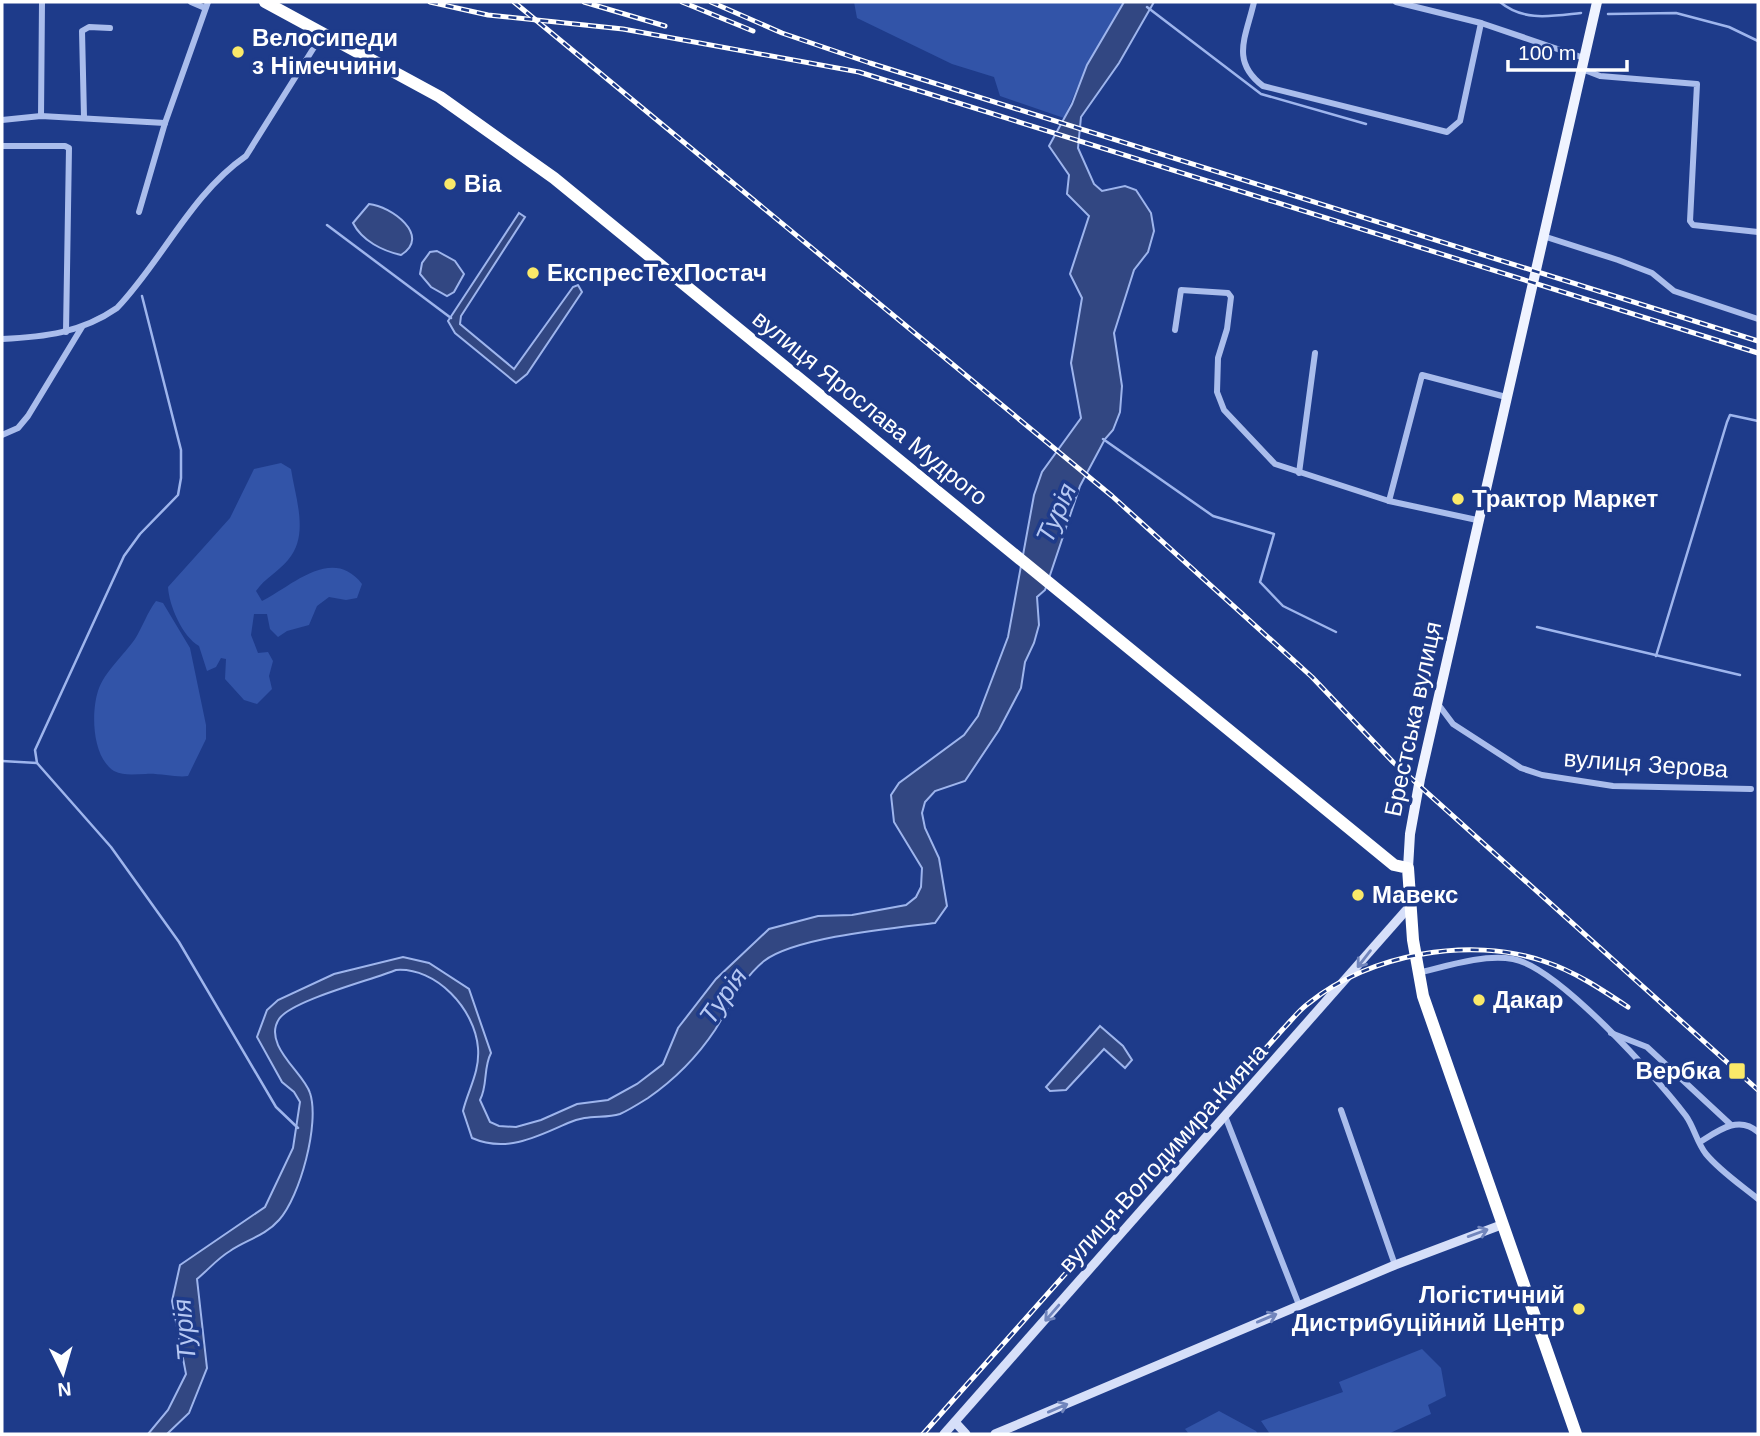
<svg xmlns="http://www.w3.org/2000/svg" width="1760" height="1436" viewBox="0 0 1760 1436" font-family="Arial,sans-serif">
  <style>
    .green { fill: #3254a8 }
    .water { fill: #324782; stroke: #9eb5ed; stroke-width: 2 }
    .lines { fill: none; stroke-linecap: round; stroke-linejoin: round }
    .stream { stroke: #9eb5ed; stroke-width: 2.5 }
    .street { stroke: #aabdec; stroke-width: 6 }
    .secondary { stroke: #d6dff9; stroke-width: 9 }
    .primary { stroke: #eff3ff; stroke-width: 10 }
    .highway { stroke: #fff; stroke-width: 12 }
    .rail-casing { stroke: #fff; stroke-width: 5 }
    .rail { stroke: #1e3b8a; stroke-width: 2.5; stroke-dasharray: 8; stroke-linecap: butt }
    .oneway { stroke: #7185bc }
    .poi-dot { fill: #fae969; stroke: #1e3b8a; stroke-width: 2.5 }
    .labels { text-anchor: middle; stroke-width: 7; stroke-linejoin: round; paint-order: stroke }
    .poi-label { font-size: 24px; font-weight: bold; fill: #fff; stroke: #1e3b8a; text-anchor: start }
    .street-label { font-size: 24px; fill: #fff; stroke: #1e3b8a }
    .water-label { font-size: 26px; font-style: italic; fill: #b6c8f3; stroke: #1e3b8a }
  </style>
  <rect width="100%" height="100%" fill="#1e3b8a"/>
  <g class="green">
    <path d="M854,2H1124L1087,65L1064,118L1000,96L994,77L952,64L857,18Z"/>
    <path d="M281,463L291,469C295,497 310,535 288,560C278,572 265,578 256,591L262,601C291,587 332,545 362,584L357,598L346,600L329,597L317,606L309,625L287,631L278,637L270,629L267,614H254L251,635L258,653L268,652L273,661L269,676L272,689L257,704L244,700L225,679L226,659L221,658L216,667L207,671L199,646C183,637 169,606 168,587L230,518L254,469Z"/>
    <path d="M156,601L163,603L190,648L206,725V739L188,776C178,778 158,773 146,774C135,774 124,776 114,771C92,757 91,713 98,691C104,672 124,655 135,639C143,626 147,613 156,601Z"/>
    <path d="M1422,1349L1441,1368L1446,1396L1428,1405L1431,1414L1388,1434H1270L1261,1421L1343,1392L1339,1382Z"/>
    <path d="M1219,1411L1256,1431L1258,1434H1189L1185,1429Z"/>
  </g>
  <g class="water">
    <path d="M1124,2H1154L1119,63L1081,117L1078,148L1094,184L1102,191L1125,186L1136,190L1151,213L1154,231L1148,252L1134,270L1114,333L1122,386L1120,412L1113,430L1105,439L1080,486L1045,590L1037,597L1039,625L1034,643L1025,662L1021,688L999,730L965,781L935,791L925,802L922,813L925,828L939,858L947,906L935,923C894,928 795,937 764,961C741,980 730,1006 715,1030C697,1057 674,1080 648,1098C640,1103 629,1110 620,1114C603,1119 588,1114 568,1123C537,1137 506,1153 472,1138L463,1111C468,1090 480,1072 478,1048C475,1009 436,967 396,970C372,980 292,1000 279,1019C262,1045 304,1073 310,1093C320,1123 300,1197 279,1220C265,1236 246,1240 230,1251C218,1258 208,1270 197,1279L207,1368L189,1413L167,1434H148L168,1410L186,1374L172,1301L180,1265L265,1207L293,1148L300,1102L294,1092L282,1082L257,1037L267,1010L278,1000L334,974L403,957L429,963L469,989L491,1053C483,1068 488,1085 480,1100L490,1122L499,1126L516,1127L541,1120L577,1104L608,1100L637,1084L663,1064L678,1028L716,979L769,929L818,916L852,915L906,905L916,897L921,887L922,868L894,822L891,795L899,783L964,735L978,716L1008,637L1034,495L1042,472L1081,418L1071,363L1082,298L1070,274L1089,216L1067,194L1069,175L1049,146L1072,104L1087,65Z"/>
    <path d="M369,204C391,206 432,236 401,255C383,251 362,241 353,223Z"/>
    <path d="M519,213L525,217L461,316L460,324L514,369L573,287L578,285L582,292L527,374L516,383L455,333L448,321Z"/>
    <path d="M437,251L455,261L464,274L454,292L447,296L431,287L420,274L422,263L430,252Z"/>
    <path d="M1100,1026L1123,1046L1132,1060L1125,1068L1104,1049L1066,1090L1050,1091L1046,1087Z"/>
  </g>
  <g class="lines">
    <g class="stream">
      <path d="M1500,2C1524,22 1552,16 1581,13"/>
      <path d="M1147,7L1261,94L1366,124"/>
      <path d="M1608,14L1676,13L1729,27L1758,41"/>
      <path d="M327,225L451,318"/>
      <path d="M1103,439L1213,516L1274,534L1260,582L1283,606L1336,632"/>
      <path d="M1537,627L1740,675"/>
      <path d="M1656,656L1727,422L1730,415L1758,421"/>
      <path d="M2,761L37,763L111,847L179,942L276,1107L298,1128"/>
      <path d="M37,763L35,750L124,556L140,534L178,495L181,478V450L142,296"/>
    </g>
    <g class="street">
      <path d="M191,2L205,8"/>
      <path d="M1254,2C1246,37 1230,61 1263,86L1447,132L1460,121L1481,23"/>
      <path d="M1396,2L1481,23L1584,58"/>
      <path d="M1582,69L1600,76L1697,84L1690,221L1693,225L1758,232"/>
      <path d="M41,116L42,2"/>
      <path d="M84,117L82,31L89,27L110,28"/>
      <path d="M2,120L41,116L165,123"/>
      <path d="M2,146H65L69,148L66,332"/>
      <path d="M139,212L165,123L208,2"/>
      <path d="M1543,236L1618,260L1652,273L1674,291L1758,319"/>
      <path d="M1175,330L1181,290L1228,293L1231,297L1227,329L1218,358L1217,392L1224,410L1275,464L1389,501L1477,520"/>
      <path d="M2,339C44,337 81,333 117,308C162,261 191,194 246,156L323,33"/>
      <path d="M2,435L18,428L28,416L82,327"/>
      <path d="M1299,473L1315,353"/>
      <path d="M1389,501L1422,375L1506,397"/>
      <path d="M1438,704L1453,724L1521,768L1542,775L1613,786L1751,789"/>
      <path d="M1418,973C1447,966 1483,954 1513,959C1558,967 1657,1078 1686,1116C1694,1127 1697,1143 1706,1154C1720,1171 1741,1185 1758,1199"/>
      <path d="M1611,1033L1647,1047L1730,1124"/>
      <path d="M1341,1110L1395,1265"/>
      <path d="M1225,1116L1299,1305"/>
      <path d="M1700,1142C1719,1130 1739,1115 1758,1132"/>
    </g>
    <g class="secondary">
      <path d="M955,1422L966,1434"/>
      <path d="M944,1434L1409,907"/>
      <path d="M995,1434L1395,1265L1501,1225"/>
    </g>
    <path class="primary" d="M1408,868L1410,834L1420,779L1597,2"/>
    <path class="highway" d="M265,2L440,97L554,178L1394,865L1408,868L1413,940L1423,996L1576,1434"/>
    <defs>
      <g id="rail">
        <path d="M430,2L488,15L623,29L859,72L1758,353"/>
        <path d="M514,2L1112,496L1312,677L1393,762L1758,1090"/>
        <path d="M584,2L665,26"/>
        <path d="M682,2L753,31"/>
        <path d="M711,2L782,33L870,63L1758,341"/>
        <path d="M923,1434L1283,1029C1291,1021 1299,1010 1309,1003C1369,954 1470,936 1543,961C1574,971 1601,989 1628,1007"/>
      </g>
    </defs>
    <use href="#rail" class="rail-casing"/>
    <use href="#rail" class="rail"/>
  </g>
  <defs><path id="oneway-shaft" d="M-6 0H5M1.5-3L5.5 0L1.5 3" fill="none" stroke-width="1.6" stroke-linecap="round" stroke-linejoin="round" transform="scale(1.75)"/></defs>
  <g class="oneway">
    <use href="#oneway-shaft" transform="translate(1364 959) rotate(128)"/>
    <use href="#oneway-shaft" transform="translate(1478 1233) rotate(-20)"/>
    <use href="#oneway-shaft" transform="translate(1052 1313) rotate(131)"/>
    <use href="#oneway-shaft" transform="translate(1267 1318) rotate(-23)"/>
    <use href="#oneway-shaft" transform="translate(1058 1408) rotate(-23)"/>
  </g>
  <g class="poi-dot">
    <circle cx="238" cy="52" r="7"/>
    <circle cx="450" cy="184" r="7"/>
    <circle cx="533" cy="273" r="7"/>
    <circle cx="1458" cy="499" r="7"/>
    <circle cx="1358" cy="895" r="7"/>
    <circle cx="1479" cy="1000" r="7"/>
    <rect x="1728" y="1062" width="18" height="18" rx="3.5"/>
    <circle cx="1579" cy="1309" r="7"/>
  </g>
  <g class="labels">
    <g class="poi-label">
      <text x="252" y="46">Велосипеди<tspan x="252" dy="28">з Німеччини</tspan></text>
      <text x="464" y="192">Віа</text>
      <text x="547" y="281">ЕкспресТехПостач</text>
      <text x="1472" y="507">Трактор Маркет</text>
      <text x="1372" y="903">Мавекс</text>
      <text x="1493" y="1008">Дакар</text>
      <text x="1721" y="1079" text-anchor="end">Вербка</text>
      <text x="1565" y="1303" text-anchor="end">Логістичний<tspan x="1565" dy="28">Дистрибуційний Центр</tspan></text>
    </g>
    <g class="street-label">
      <text transform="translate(870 408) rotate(39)" y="8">вулиця Ярослава Мудрого</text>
      <text transform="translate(1413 719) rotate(-78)" y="8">Брестська вулиця</text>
      <text transform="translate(1646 764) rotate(4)" y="8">вулиця Зерова</text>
      <text transform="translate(1163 1158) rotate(-48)" y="8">вулиця Володимира Кияна</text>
    </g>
    <g class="water-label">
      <text transform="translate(1056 513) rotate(-66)" y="9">Турія</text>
      <text transform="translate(723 996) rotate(-55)" y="9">Турія</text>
      <text transform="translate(184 1330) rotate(-95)" y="9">Турія</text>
    </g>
  </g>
  <rect width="1760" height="1436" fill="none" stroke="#ffffff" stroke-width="7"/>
  <g transform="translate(63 1373) rotate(175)" stroke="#1e3b8a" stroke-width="5" paint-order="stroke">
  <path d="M0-5L12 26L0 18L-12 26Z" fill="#ffffff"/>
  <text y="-10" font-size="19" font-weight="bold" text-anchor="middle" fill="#ffffff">N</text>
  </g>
  <path d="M1508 60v10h119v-10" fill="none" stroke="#ffffff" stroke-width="3.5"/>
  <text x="1518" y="60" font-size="21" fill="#ffffff" stroke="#1e3b8a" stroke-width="5" paint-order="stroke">100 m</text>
</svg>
